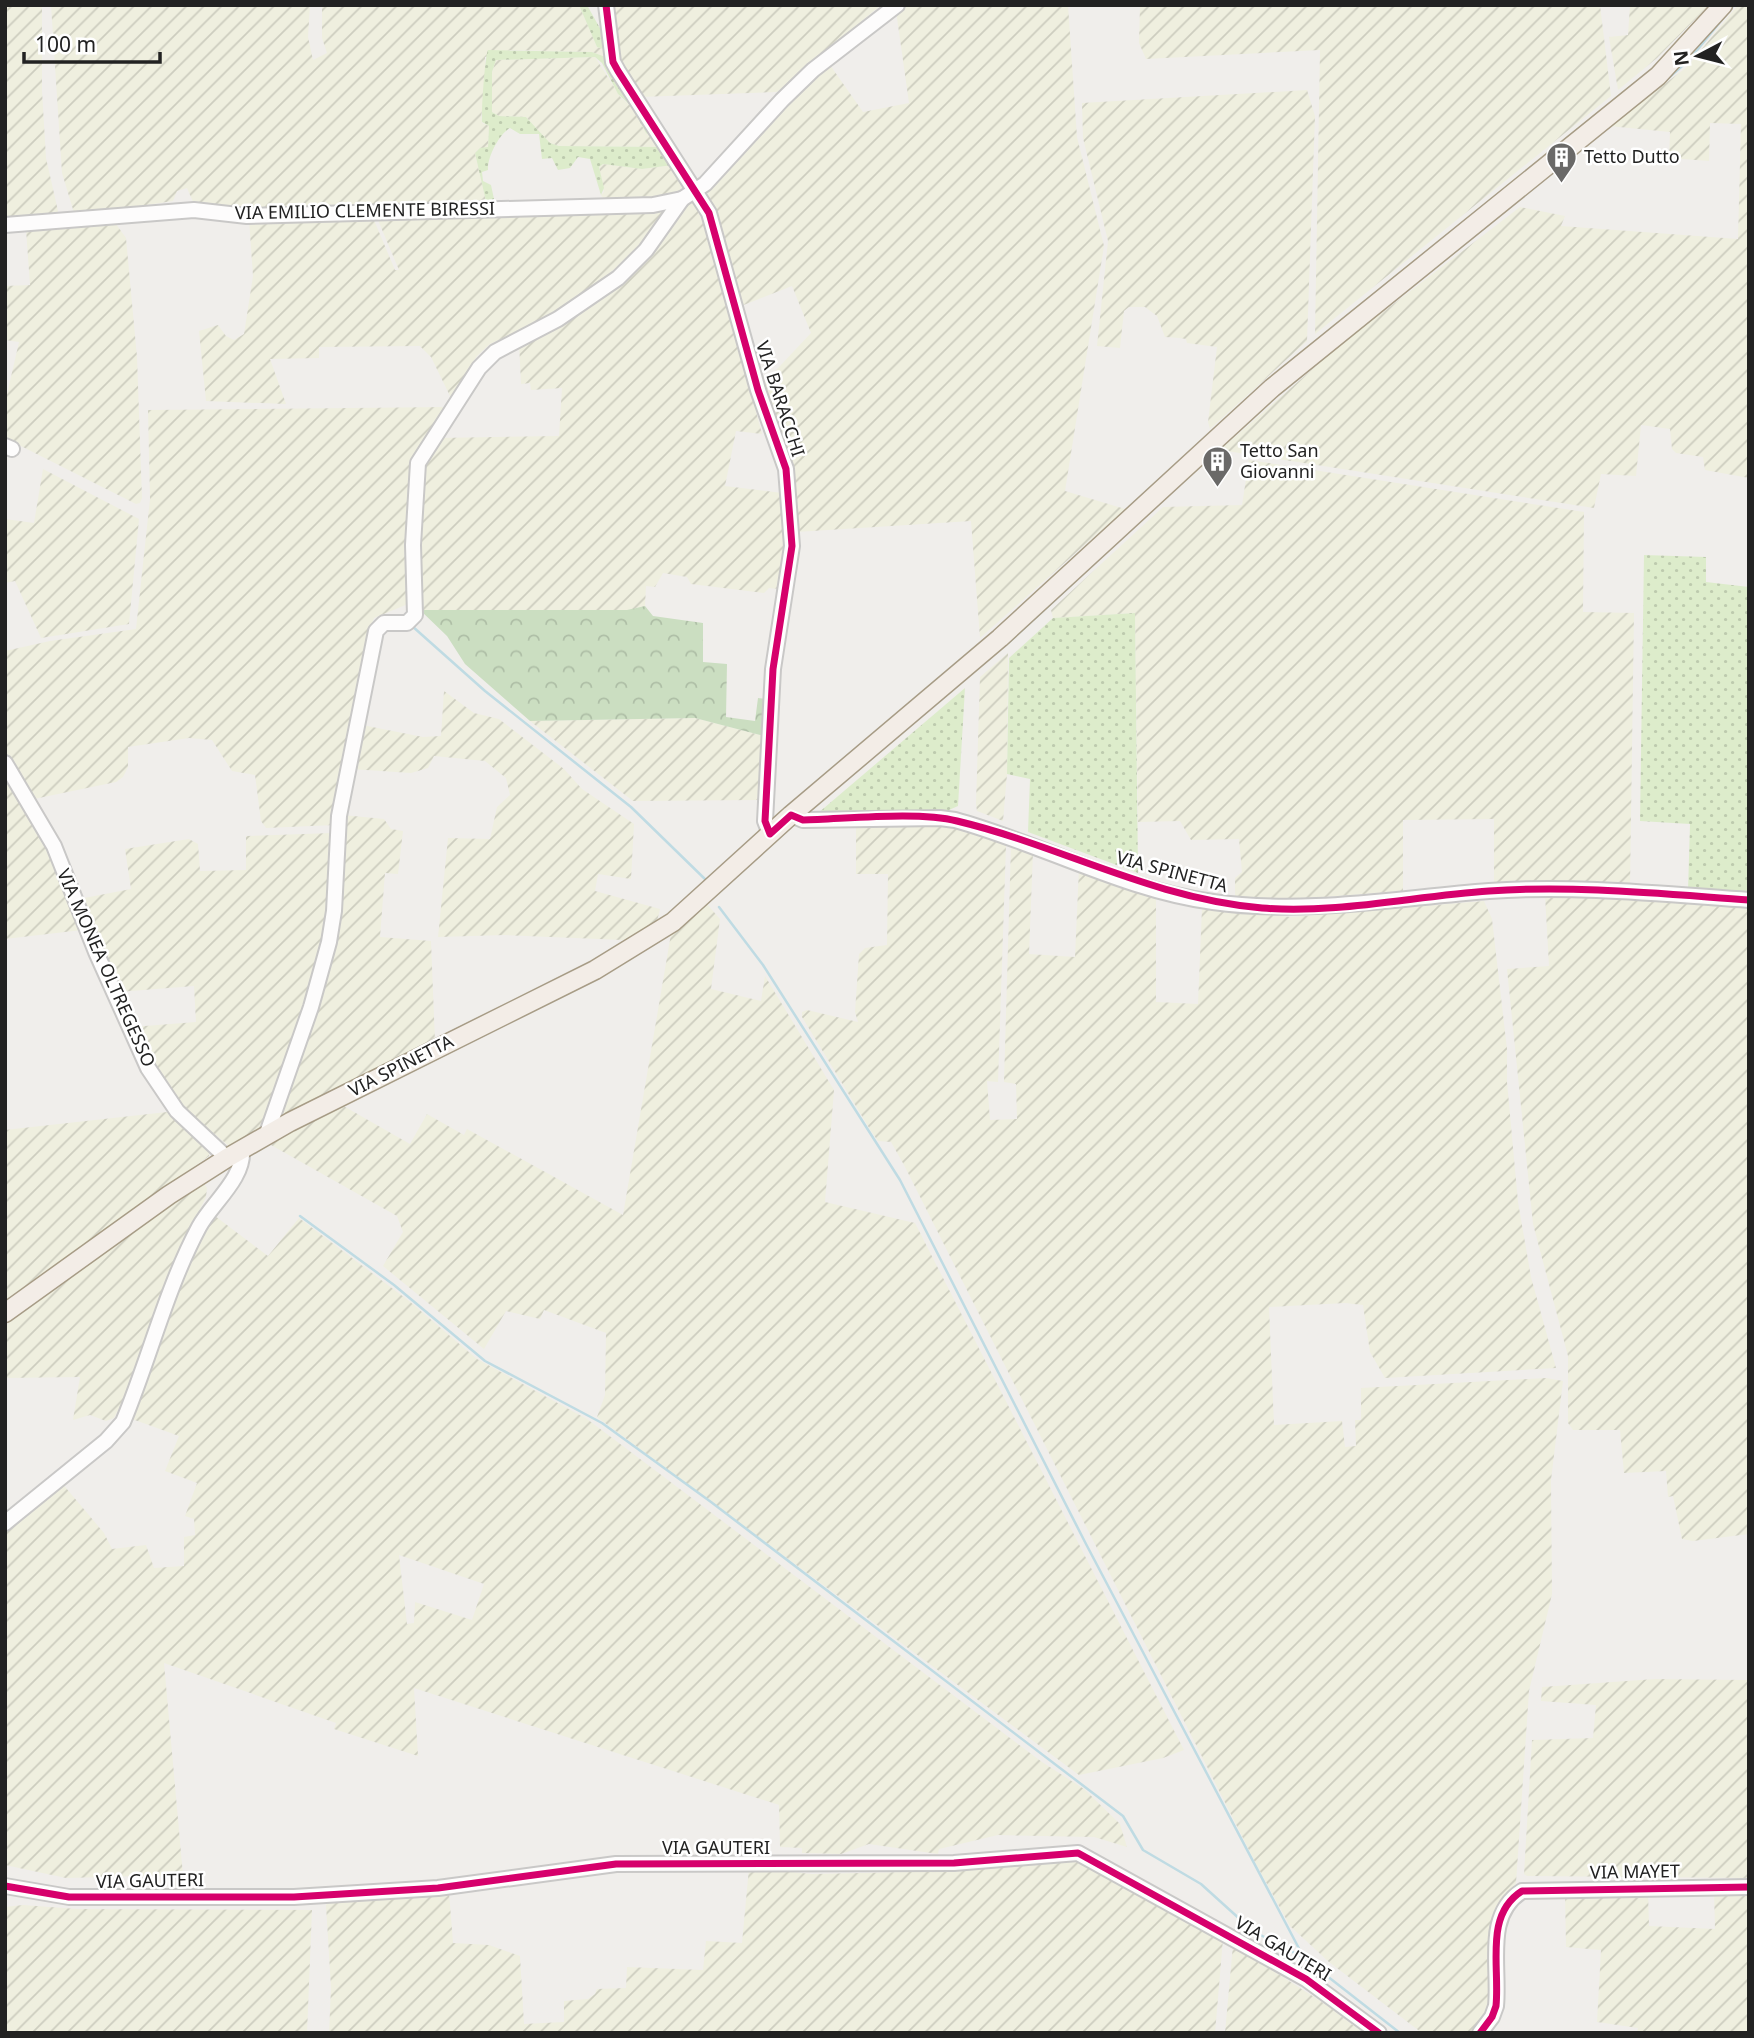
<svg xmlns="http://www.w3.org/2000/svg" width="1754" height="2038" viewBox="0 0 1754 2038" font-family="'Noto Sans',sans-serif">
  <style>
    .farmland { fill: url(#farmland-furrows); fill-rule: evenodd }
    .grass { fill: url(#grass-dots) }
    .forest { fill: url(#forest-crowns) }
    .lines { fill: none; stroke-linecap: round; stroke-linejoin: round }
    .stream { stroke: #bfdbe3; stroke-width: 2.5 }
    .minor-casing { stroke: #c9c8c7; stroke-width: 18 }
    .major-casing { stroke: #a79c86; stroke-width: 21 }
    .minor { stroke: #fdfcfc; stroke-width: 14 }
    .major { stroke: #f3ede7; stroke-width: 18 }
    .cycleway-casing { stroke: #fff; stroke-width: 11 }
    .cycleway { stroke: #d6006c; stroke-width: 7 }
    .labels { text-anchor: middle; stroke-width: 5; stroke-linejoin: round; paint-order: stroke }
    .poi-label { font-size: 18px; fill: #222; stroke: #fff; text-anchor: start }
    .street-label { font-size: 18px; fill: #222; stroke: #fff }
  </style>
  <defs>
    <pattern id="farmland-furrows" width="10" height="10" patternUnits="userSpaceOnUse" patternTransform="scale(1.75)"><rect width="10" height="10" fill="#efefdf"/><path d="M-1 1l2-2M0 10L10 0M9 11l2-2" fill="none" stroke="#cdcdbf"/></pattern>
    <pattern id="grass-dots" width="8" height="8" patternUnits="userSpaceOnUse" patternTransform="scale(1.75)"><rect width="8" height="8" fill="#ddeccb"/><path d="M2 2h.1M6 6h.1" fill="none" stroke="#bdcaae" stroke-width="1.8" stroke-linecap="round"/></pattern>
    <pattern id="forest-crowns" width="20" height="18" patternUnits="userSpaceOnUse" patternTransform="scale(1.75)"><rect width="20" height="18" fill="#cbdec1"/><path d="M2 6a3 3 0 1 1 6 0M12 15a3 3 0 1 1 6 0" fill="none" stroke="#aebea6"/></pattern>
  </defs>
  <rect width="100%" height="100%" fill="#f0eeeb"/>
  <g class="farmland">
    <path d="M5,5H42V91L46,158L58,211L56,216L5,221Z"/>
    <path d="M51,5H310L308,37L313,60L327,53L322,38V5H579L597,47L609,51L611,59L592,52L511,50L485,57V93L481,117L482,123L489,126L488,148H480L475,153L487,206L248,211L194,204L187,188L177,191L173,201L75,216L62,173Z"/>
    <path d="M609,5H881L777,92L639,97L616,53Z"/>
    <path d="M903,5H1068L1077,137L1104,246L1065,491L1125,509L980,638L971,521L796,532L763,384L811,333L792,286L741,306L707,192L708,187L785,102L830,65L863,112L909,103L896,11Z"/>
    <path d="M1140,5H1600L1611,96L1315,334L1320,50L1146,59L1139,43Z"/>
    <path d="M1630,5H1709L1657,58L1618,90L1609,37L1628,35Z"/>
    <path d="M1738,5H1749V478L1705,470L1703,457L1676,453L1672,449L1670,429L1641,425L1636,476L1601,474L1594,508L1220,450L1340,345L1520,207L1565,216L1561,226L1738,239L1741,124L1710,123L1709,161L1669,158L1670,132L1609,126L1687,67Z"/>
    <path d="M595,57L621,98L631,106L646,133L657,140L662,147L559,146L550,143L526,117L499,116L492,112V72L496,60Z"/>
    <path d="M1307,90L1315,116L1307,341L1210,429L1208,422L1217,347L1187,343L1186,339L1180,338L1165,337L1157,316L1145,307H1129L1124,311L1120,348L1097,346L1108,241L1083,138L1082,103Z"/>
    <path d="M603,164L642,169L673,165L685,187L678,196L606,202L601,195L604,192L599,167Z"/>
    <path d="M693,198L714,252L762,434L736,431L725,486L782,493L784,545L788,553L780,589L769,588L764,593L691,584L687,577L663,573L655,587L646,586L645,606L628,610H420L419,477L436,438L559,436L562,388L531,390L530,383L521,384L519,342L595,303L593,299Z"/>
    <path d="M670,204L657,231L591,290L534,324L490,344L477,356L451,398L431,357L420,346L319,347V358L270,359L286,404L206,401L199,331L218,325L226,336L234,340L244,334L253,276L249,219L371,213L395,270H399L375,213Z"/>
    <path d="M116,224L126,238L137,357L142,498L140,503L136,504L5,438V403L19,342L5,340V286L30,285L26,229Z"/>
    <path d="M448,407L412,466L406,562L408,604L374,618L372,624L335,825L266,828L261,821L255,775L232,771L212,740L189,738L128,747V767L123,777L116,782L34,799L5,751V651L50,641L136,629L150,499L148,410Z"/>
    <path d="M1249,460L1584,512L1583,612L1634,613L1630,888L1494,887V819L1403,820V891L1299,899L1235,898V878L1242,872L1239,839L1191,840L1180,821L1138,822L1135,613L1053,618L1051,610L1163,507L1242,505Z"/>
    <path d="M43,469L139,519L129,624L41,638L15,581L5,583V519L34,523Z"/>
    <path d="M1008,653L1007,774L1003,821L977,811L976,804L980,677Z"/>
    <path d="M444,691L474,713L499,719L564,769L582,789L634,824L631,879L598,874L595,891L660,909L657,921L623,940L505,935L438,937L448,838L490,839L497,807L510,795L506,778L485,761L434,756L428,768L411,773L351,769L362,725L423,737L441,736Z"/>
    <path d="M695,718L764,736L759,800L633,801L530,721Z"/>
    <path d="M5,773L45,840L82,930L5,939Z"/>
    <path d="M343,815L384,819L391,829L403,831L398,874L385,873L380,937L431,941L435,1042L279,1121L328,956Z"/>
    <path d="M935,821L1005,840L1006,845L998,1082L987,1081L990,1120L1017,1119L1016,1084L1004,1082L1011,845L1033,852L1029,954L1075,957L1079,868L1156,895V1002L1198,1004L1202,908L1291,917L1484,901L1492,919L1507,1049V1082L1518,1202L1531,1277L1556,1368L1385,1378L1370,1352L1363,1305L1345,1303L1269,1307L1274,1425L1342,1421L1345,1447L1356,1446L1355,1420H1361V1388L1546,1378L1563,1381L1551,1480L1552,1594L1529,1691L1516,1883L1497,1910L1493,1987L1488,2010L1474,2033H1422L1329,1962L1290,1926L1255,1862L904,1165L891,1142L878,1141L871,1131L802,1017V1012L807,1010L858,1022L855,1012L859,954L865,948L887,945L888,874H856V823Z"/>
    <path d="M332,833L327,941L263,1128L230,1147L179,1104L132,1027L196,1022L194,986L118,992L79,899L131,889L125,849L189,839L198,844L200,871L246,870V836Z"/>
    <path d="M1545,895L1749,906V1534L1693,1541L1682,1539L1673,1496L1668,1497L1666,1471L1624,1473L1620,1430H1573L1568,1423V1356L1533,1224L1507,969L1549,966Z"/>
    <path d="M706,903L720,919L711,989L761,1001L765,976L834,1090L825,1202L915,1223L1184,1750L1163,1758L1079,1775L597,1417L605,1395L606,1333L544,1310L540,1319L506,1311L484,1349L383,1266L403,1232L397,1216L271,1145L279,1135L340,1104L410,1144L427,1114L464,1135L467,1129L623,1215L671,934Z"/>
    <path d="M167,1112L176,1116L209,1148V1156L5,1300V1130Z"/>
    <path d="M203,1182L207,1188L206,1197L170,1269L132,1383L114,1418L106,1421L90,1415L73,1420L80,1377L5,1378V1326Z"/>
    <path d="M215,1216L268,1256L299,1218L409,1301L477,1359L587,1419L1042,1762L1084,1789L1120,1824L1127,1847L1094,1837L998,1835L939,1849L938,1854L869,1844L841,1854L802,1853V1848L780,1847L779,1805L414,1688L418,1756L334,1729L336,1723L164,1663L183,1875L66,1878L5,1865V1528L61,1482L104,1533L112,1549L146,1545L154,1568L184,1566V1537L195,1535L194,1519L185,1516L197,1483L165,1471L179,1436L132,1419L153,1351L189,1261ZM399,1555L484,1584L472,1620L415,1602L414,1623L407,1624Z"/>
    <path d="M1655,1679L1749,1680V1878L1527,1876L1524,1874L1532,1740L1593,1738L1596,1705L1541,1701L1542,1687Z"/>
    <path d="M1070,1858L1085,1862L1223,1939L1215,2033H329L331,1988L326,1905L330,1901L449,1892L453,1943L489,1945L520,1956L524,2024L564,2022V2001L588,1999L595,1994L597,1989L626,1988L627,1967L703,1970L706,1941L742,1943L749,1868L812,1874L958,1871Z"/>
    <path d="M1749,1891V2033H1637L1638,2028L1597,2022L1601,1950L1566,1947L1565,1893L1648,1892L1649,1926L1715,1929L1714,1892Z"/>
    <path d="M23,1905L77,1909L312,1910L307,2033H5V1907Z"/>
    <path d="M1233,1945L1328,2006L1363,2033H1225Z"/>
  </g>
  <g class="grass">
    <path d="M579,5H587L607,41L609,51L597,47Z"/>
    <path d="M488,50L592,52L611,59L657,140L646,133L631,106L618,94L602,63L595,57L496,60L492,72V112L499,116L526,117L550,143L559,146L662,147L673,165L642,169L603,164L599,167L604,188L601,195L590,159L578,157L570,168L558,170L552,158L542,159L539,134H520L510,128C499,134 487,158 488,170L482,172L483,181L491,185L494,199L487,206L475,153L480,148L488,147L489,126L482,122C481,113 485,55 488,50Z"/>
    <path d="M1644,555L1706,557V582L1749,587V894L1688,891L1690,824L1640,821Z"/>
    <path d="M1135,613L1138,873L1028,832L1030,779L1007,774L1009,658L1053,618Z"/>
    <path d="M965,688L958,806L949,810L817,814Z"/>
  </g>
  <path class="forest" d="M645,606L653,616L703,623V662L727,664L726,717L755,721L758,698L767,699L764,736L695,718L530,721L465,664L447,636L420,610H627Z"/>
  <g class="lines">
    <g class="stream">
      <path d="M1665,81L1689,60L1734,5"/>
      <path d="M412,626L485,691L631,807L708,882"/>
      <path d="M1009,642L1071,585"/>
      <path d="M719,907L763,965L900,1180L1086,1544L1304,1958"/>
      <path d="M300,1216L394,1285L485,1361L602,1423L711,1502L1123,1816L1143,1850L1201,1884L1253,1931L1304,1958L1400,2033"/>
    </g>
    <defs>
      <g id="minor">
        <path d="M606,5L613,62L618,71L709,213L758,390L786,469L792,546L773,669L765,821L770,834"/>
        <path d="M5,225L194,210L247,216L653,205L682,199"/>
        <path d="M5,446L12,449"/>
        <path d="M5,763L54,846L96,952L148,1068L177,1111L227,1158"/>
        <path d="M791,815L803,820L940,818L955,820C1040,843 1126,891 1213,902C1306,915 1396,898 1489,891C1575,885 1662,894 1749,900"/>
        <path d="M266,1136L311,1007L329,942L334,911L339,816L376,631L384,623H407L415,615L413,545L418,463L479,368L495,352L558,319L618,278L646,250L682,199L705,184L782,100L813,70L897,5"/>
        <path d="M5,1523L106,1441L123,1422C150,1357 166,1289 199,1227C212,1203 245,1178 242,1149"/>
        <path d="M5,1886L69,1897H294L438,1888L616,1864L954,1863L1078,1853L1306,1979L1379,2033"/>
        <path d="M1480,2033L1492,2017L1496,2006C1500,1966 1484,1915 1522,1891L1749,1887"/>
      </g>
      <path id="major" d="M5,1313L169,1195L227,1158L290,1122L595,970L673,922L791,815L1000,638L1272,388L1658,76L1723,5"/>
    </defs>
    <use href="#minor" class="minor-casing"/>
    <use href="#major" class="major-casing"/>
    <use href="#minor" class="minor"/>
    <use href="#major" class="major"/>
    <defs>
      <g id="cycleway">
        <path d="M606,5L613,62L618,71L709,213L758,390L786,469L792,546L773,669L765,821L770,834L791,815L803,820C846,819 918,811 957,821C1062,846 1150,898 1262,908C1337,914 1414,896 1489,891C1575,885 1663,894 1749,900"/>
        <path d="M5,1886L69,1897H294L438,1888L616,1864L954,1863L1078,1853L1306,1979L1379,2033"/>
        <path d="M1480,2033L1492,2017L1496,2006C1500,1966 1484,1915 1522,1891L1749,1887"/>
      </g>
    </defs>
    <use href="#cycleway" class="cycleway-casing"/>
    <use href="#cycleway" class="cycleway"/>
  </g>
  <defs>
    <symbol id="building-pin" viewBox="-11 -11 22 30"><path d="M0 17L-7.5 6A9.5 9.5 0 1 1 7.5 6Z" fill="#6a6968" stroke="#fff"/><path d="M-4-6H4V6H1V3H-1V6H-4ZM-2.5-4.3h1.7v1.8h-1.7ZM.8-4.3h1.7v1.8H.8ZM-2.5-1h1.7V.8h-1.7ZM.8-1h1.7V.8H.8Z" fill="#fff"/></symbol>
  </defs>
  <g fill-rule="evenodd">
    <use href="#building-pin" x="1544" y="140" width="35" height="47"/>
    <use href="#building-pin" x="1200" y="444" width="35" height="47"/>
  </g>
  <g class="labels">
    <g class="poi-label">
      <text x="1584" y="163">Tetto Dutto</text>
      <text x="1240" y="457">Tetto San<tspan x="1240" dy="21">Giovanni</tspan></text>
    </g>
    <g class="street-label">
      <text transform="translate(365 211) rotate(-1)" y="6">VIA EMILIO CLEMENTE BIRESSI</text>
      <text transform="translate(780 399) rotate(72)" y="6">VIA BARACCHI</text>
      <text transform="translate(1172 872) rotate(15)" y="6">VIA SPINETTA</text>
      <text transform="translate(106 968) rotate(66)" y="6">VIA MONEA OLTREGESSO</text>
      <text transform="translate(401 1066) rotate(-27)" y="6">VIA SPINETTA</text>
      <text x="716" y="1854">VIA GAUTERI</text>
      <text transform="translate(1635 1872) rotate(-1)" y="6">VIA MAYET</text>
      <text transform="translate(150 1881) rotate(-1)" y="6">VIA GAUTERI</text>
      <text transform="translate(1283 1949) rotate(31)" y="6">VIA GAUTERI</text>
    </g>
  </g>
  <rect width="1754" height="2038" fill="none" stroke="#222222" stroke-width="14"/>
  <g transform="translate(1698 56) rotate(263)" stroke="#ffffff" stroke-width="5" paint-order="stroke">
  <path d="M0-5L12 26L0 18L-12 26Z" fill="#222222"/>
  <text y="-10" font-size="19" font-weight="bold" text-anchor="middle" fill="#222222">N</text>
  </g>
  <path d="M24 52v10h136v-10" fill="none" stroke="#222222" stroke-width="3.5"/>
  <text x="35" y="52" font-size="21" fill="#222222" stroke="#ffffff" stroke-width="5" paint-order="stroke">100 m</text>
</svg>
